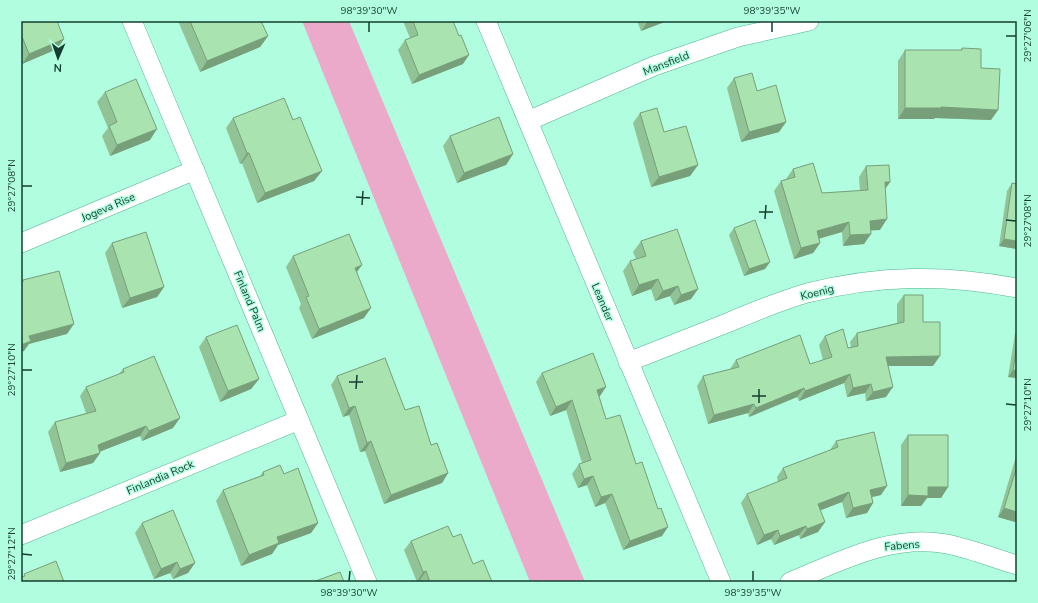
<svg xmlns="http://www.w3.org/2000/svg" width="1038" height="603" viewBox="0 0 1038 603" font-family="'Nunito Sans',sans-serif">
  <style>
    .green { fill: #ecaacb }
    .lines { fill: none; stroke-linecap: round; stroke-linejoin: round }
    .street-casing { stroke: #51b492; stroke-width: 20 }
    .street { stroke: #fff; stroke-width: 19 }
    .wall { fill: #91c396 }
    .shaded-wall { fill: #769f7a }
    .building { fill: #a9e3af; stroke: #769f7a }
    .ticks { fill: none; stroke: #143e30; stroke-width: 1.5 }
    .labels { text-anchor: middle; stroke-width: 3; stroke-linejoin: round; paint-order: stroke }
    .street-label { font-size: 11px; fill: #143e30; stroke: #b1fddf }
    .neatline { fill: none; stroke: #143e30; stroke-width: 1.5 }
    .ticks-label { font-size: 10px; text-anchor: middle; fill: #143e30 }
  </style>
  <rect width="100%" height="100%" fill="#b1fddf"/>
  <path class="green" d="M302,21H349L585,582H530Z"/>
  <g class="lines">
    <defs>
      <g id="street">
        <path d="M132,21L367,582"/>
        <path d="M486,21L721,582"/>
        <path d="M528,121L654,66L738,37L809,21"/>
        <path d="M21,243L195,170"/>
        <path d="M628,362C661,349 694,336 727,323C753,312 780,301 807,293C878,275 945,274 1017,288"/>
        <path d="M21,535L299,420"/>
        <path d="M790,582C839,562 892,533 947,544C971,549 994,558 1017,565"/>
      </g>
    </defs>
    <use href="#street" class="street-casing"/>
    <use href="#street" class="street"/>
  </g>
  <g class="wall">
    <path d="M21,21L64,39L57,49L22,64L21,61Z"/>
    <path d="M178,21H261L268,36L260,47L200,72Z"/>
    <path d="M403,21H453L463,64L412,84L398,50L405,40L410,38Z"/>
    <path d="M637,21H667L641,31Z"/>
    <path d="M962,48L981,68L998,110L991,120L935,118L934,119H898V61L905,50H961Z"/>
    <path d="M734,78L757,91L786,122L779,132L741,142L727,88Z"/>
    <path d="M105,92L150,140L110,156L102,136L108,128L97,102Z"/>
    <path d="M640,113L664,132L698,165L690,176L651,187L633,123Z"/>
    <path d="M233,118L293,120L322,171L314,181L257,203L242,163L240,164L226,128Z"/>
    <path d="M450,136L513,154L506,165L457,183L443,146Z"/>
    <path d="M866,166L890,182L885,189L880,230H871L864,244L843,246L842,232L819,239L820,243L813,253L794,259L774,191L781,181L786,179L793,169L822,193L860,191L859,177Z"/>
    <path d="M1012,183L1017,184V249L999,246L1007,191Z"/>
    <path d="M734,228L765,269L744,276L729,235Z"/>
    <path d="M641,241L698,289L691,299L674,305L670,296L655,301L651,289L632,296L623,271L630,261L636,259L633,252Z"/>
    <path d="M112,243L164,287L157,297L122,308L105,253Z"/>
    <path d="M293,256L362,265L357,272L364,318L312,339L299,308L301,304L286,267Z"/>
    <path d="M904,295L923,322L933,366H888L886,397L866,401L865,393L847,397L844,383L799,401L797,397L749,417L748,413L708,424L697,386L703,376L730,369L736,360L810,364L823,360L819,345L825,336L848,348H851L850,342L857,333L897,323V304Z"/>
    <path d="M1017,330V378L1008,377L1015,334Z"/>
    <path d="M206,337L259,379L251,389L220,402L199,347Z"/>
    <path d="M123,369L173,428L142,441L140,436L99,452L100,453L93,463L60,472L48,432L55,422L86,413L80,396L86,387L119,374Z"/>
    <path d="M542,373L600,396H599L606,419L636,464L662,536L623,550L605,503L595,507L587,485L578,488L572,474L579,464L582,463L566,410L550,416L536,382Z"/>
    <path d="M337,376L405,410L431,445L448,473L442,483L384,504L365,451L360,452L349,415L343,417L331,385Z"/>
    <path d="M908,435L948,487L941,498H927L921,506H901V445Z"/>
    <path d="M836,441L881,495L872,497L873,503L867,513L846,518L842,502L820,510L825,522L818,532L800,539L799,535L774,545L771,539L757,545L741,503L747,494L778,482L777,477L783,468L830,450Z"/>
    <path d="M1017,453V519L1015,522L998,517Z"/>
    <path d="M263,472L284,474L318,523L311,533L278,545L272,554L241,566L216,501L223,490L260,476Z"/>
    <path d="M142,523L195,563L188,573L173,579L170,573L154,579L135,533Z"/>
    <path d="M453,537L473,564L492,582H420L419,581L417,582L404,550L411,541Z"/>
  </g>
  <g class="shaded-wall">
    <path d="M648,21H667L641,31Z"/>
    <path d="M268,36L260,47L200,72L207,61Z"/>
    <path d="M64,39L57,49L22,64L29,54Z"/>
    <path d="M469,55L463,64L412,84L419,75Z"/>
    <path d="M941,107L998,110L991,120L935,118L934,119H898L905,108Z"/>
    <path d="M786,122L779,132L741,142L749,132Z"/>
    <path d="M157,129L150,140L110,156L117,145Z"/>
    <path d="M247,153H249L242,163L240,164Z"/>
    <path d="M513,154L506,165L457,183L464,173Z"/>
    <path d="M698,165L690,176L651,187L659,177Z"/>
    <path d="M322,171L314,181L257,203L265,193Z"/>
    <path d="M885,182H890L883,192Z"/>
    <path d="M887,219L880,230L863,231L870,221Z"/>
    <path d="M849,222L842,232L809,241L817,231Z"/>
    <path d="M871,234L864,244L843,246L850,235Z"/>
    <path d="M1004,239L1017,241V249L999,246Z"/>
    <path d="M820,243L813,253L794,259L801,248Z"/>
    <path d="M770,262L765,269L744,276L749,269Z"/>
    <path d="M362,265L354,275L355,268Z"/>
    <path d="M658,279L651,289L632,296L639,285Z"/>
    <path d="M678,286L670,296L655,301L663,291Z"/>
    <path d="M164,287L157,297L122,308L130,298Z"/>
    <path d="M698,289L691,299L674,305L681,295Z"/>
    <path d="M371,308L364,318L312,339L319,329Z"/>
    <path d="M74,324L67,334L29,344L24,351L21,352V345L29,336Z"/>
    <path d="M940,356L933,366H879L886,357Z"/>
    <path d="M1013,370L1017,371V378L1008,377Z"/>
    <path d="M850,374L844,383L799,401L805,391Z"/>
    <path d="M259,379L251,389L220,402L228,391Z"/>
    <path d="M871,384L865,393L847,397L853,388Z"/>
    <path d="M606,387L600,396L591,400L597,390Z"/>
    <path d="M893,387L886,397L866,401L873,392Z"/>
    <path d="M804,388L797,397L749,417L756,408Z"/>
    <path d="M572,400L566,410L550,416L556,407Z"/>
    <path d="M754,404L748,413L708,424L714,415Z"/>
    <path d="M355,406L349,415L343,417L349,408Z"/>
    <path d="M180,418L173,428L142,441L149,431Z"/>
    <path d="M146,426L140,436L91,455L98,445Z"/>
    <path d="M371,441L365,451L360,452L367,443Z"/>
    <path d="M100,453L93,463L60,472L66,463Z"/>
    <path d="M448,473L442,483L384,504L391,495Z"/>
    <path d="M593,476L587,485L578,488L584,479Z"/>
    <path d="M887,486L881,495L863,499L870,490Z"/>
    <path d="M928,487H948L941,498H927L921,506H901L908,495Z"/>
    <path d="M849,492L842,502L811,514L818,504Z"/>
    <path d="M612,494L605,503L595,507L601,497Z"/>
    <path d="M873,503L867,513L846,518L853,508Z"/>
    <path d="M1004,508L1017,512V519L1015,522L998,517Z"/>
    <path d="M825,522L818,532L800,539L807,529Z"/>
    <path d="M318,523L311,533L278,545L272,554L241,566L249,555L277,537Z"/>
    <path d="M806,526L799,535L774,545L780,536Z"/>
    <path d="M668,527L662,536L623,550L630,541Z"/>
    <path d="M778,530L771,539L757,545L764,535Z"/>
    <path d="M177,562L170,573L154,579L161,569Z"/>
    <path d="M195,563L188,573L173,579L180,569Z"/>
    <path d="M426,571L419,581L417,582L423,572Z"/>
  </g>
  <g class="building">
    <path d="M21,21H57L64,39L29,54L21,34Z"/>
    <path d="M190,21H261L268,36L207,61Z"/>
    <path d="M413,21H453L459,36L461,35L469,55L419,75L405,40L418,35Z"/>
    <path d="M962,48L981,49V68L1000,69L998,110L941,107V108H905V50H962Z"/>
    <path d="M752,73L757,91L776,85L786,122L749,132L734,78Z"/>
    <path d="M136,79L157,129L117,145L109,126L117,122L105,92Z"/>
    <path d="M284,98L293,120L300,117L322,171L265,193L249,153H247L233,118Z"/>
    <path d="M657,108L664,132L686,126L698,165L659,177L640,113Z"/>
    <path d="M499,117L513,154L464,173L450,136Z"/>
    <path d="M813,163L822,193L868,190L866,166L889,165L890,182H885L887,219L870,221L871,234L850,235L849,222L817,231L820,243L801,248L781,181L795,177L793,169Z"/>
    <path d="M1012,183L1017,184V241L1004,239Z"/>
    <path d="M755,220L770,262L749,269L734,228Z"/>
    <path d="M677,229L698,289L681,295L678,286L663,291L658,279L639,285L630,261L646,256L641,241Z"/>
    <path d="M146,232L164,287L130,298L112,243Z"/>
    <path d="M349,234L362,265L355,268L371,308L319,329L306,297L309,296L293,256Z"/>
    <path d="M59,271L74,324L29,336L31,341L21,345V283L23,282V280Z"/>
    <path d="M904,295H923V322H940V356L886,357L893,387L873,392L871,384L853,388L850,374L805,391L804,388L756,408L754,404L714,415L703,376L739,367L736,360L800,335L810,364L832,357L825,336L843,329L848,348L858,346L857,333L904,322Z"/>
    <path d="M237,325L259,379L228,391L206,337Z"/>
    <path d="M1017,344V371L1013,370Z"/>
    <path d="M593,353L606,387L597,390L606,419L620,415L636,464L642,462L658,509L661,508L668,527L630,541L612,494L601,497L593,476L584,479L579,464L591,460L572,400L556,407L542,373Z"/>
    <path d="M154,356L180,418L149,431L146,426L98,445L100,453L66,463L55,422L96,411L86,387L124,372L123,369Z"/>
    <path d="M385,358L405,410L419,406L431,445L437,443L448,473L391,495L371,441L367,443L355,406L349,408L337,376Z"/>
    <path d="M874,432L887,486L870,490L873,503L853,508L849,492L818,504L825,522L807,529L806,526L780,536L778,530L764,535L747,494L787,478L783,468L838,447L836,441Z"/>
    <path d="M908,435H948V487H928V496L908,495Z"/>
    <path d="M280,465L284,474L298,468L318,523L277,537L279,543L249,555L223,490L264,475L263,472Z"/>
    <path d="M1017,466V512L1004,508Z"/>
    <path d="M173,510L195,563L180,569L177,562L161,569L142,523Z"/>
    <path d="M448,526L453,537L461,534L473,564L483,560L492,582H430L426,571L423,572L411,541Z"/>
    <path d="M56,561L64,582H21V577L25,576L24,574Z"/>
    <path d="M340,572L344,582H313Z"/>
  </g>
  <path class="ticks" d="M369,32V22M772,32V22M1006,36H1016M22,186H32M356,197L370,198M362,205L363,191M759,212H773M765,219L766,205M1006,220L1016,221M22,370H32M349,382H363M356,389L357,375M752,396H766M759,403V389M1006,404L1016,405M22,554L32,555M349,581L350,571M753,581V571"/>
  <g class="labels">
    <g class="street-label">
      <text transform="translate(666 63) rotate(-21)" y="4">Mansfield</text>
      <text transform="translate(108 207) rotate(-23)" y="4">Jogeva Rise</text>
      <text transform="translate(817 292) rotate(-14)" y="4">Koenig</text>
      <text transform="translate(250 301) rotate(67)" y="4">Finland Palm</text>
      <text transform="translate(603 302) rotate(67)" y="4">Leander</text>
      <text transform="translate(160 477) rotate(-23)" y="4">Finlandia Rock</text>
      <text transform="translate(902 545) rotate(-5)" y="4">Fabens</text>
    </g>
  </g>
  <rect width="1038" height="603" fill="none" stroke="#b1fddf" stroke-width="44"/>
  <g transform="translate(58 58) rotate(182)" stroke="#b1fddf" stroke-width="3" paint-order="stroke">
  <path d="M0-3L7 15L0 10L-7 15Z" fill="#143e30"/>
  <text y="-6" font-size="11" font-weight="bold" text-anchor="middle" fill="#143e30">N</text>
  </g>
  <rect x="22" y="22" width="994" height="559" class="neatline"/>
  <g class="ticks-label">
    <text x="369" y="14">98°39'30"W</text>
    <text x="772" y="14">98°39'35"W</text>
    <text transform="translate(1027 36) rotate(-90)" y="4">29°27'06"N</text>
    <text transform="translate(11 186) rotate(-90)" y="4">29°27'08"N</text>
    <text transform="translate(1027 221) rotate(-90)" y="4">29°27'08"N</text>
    <text transform="translate(11 370) rotate(-90)" y="4">29°27'10"N</text>
    <text transform="translate(1027 405) rotate(-90)" y="4">29°27'10"N</text>
    <text transform="translate(11 554) rotate(-90)" y="4">29°27'12"N</text>
    <text x="349" y="596">98°39'30"W</text>
    <text x="753" y="596">98°39'35"W</text>
  </g>
</svg>
